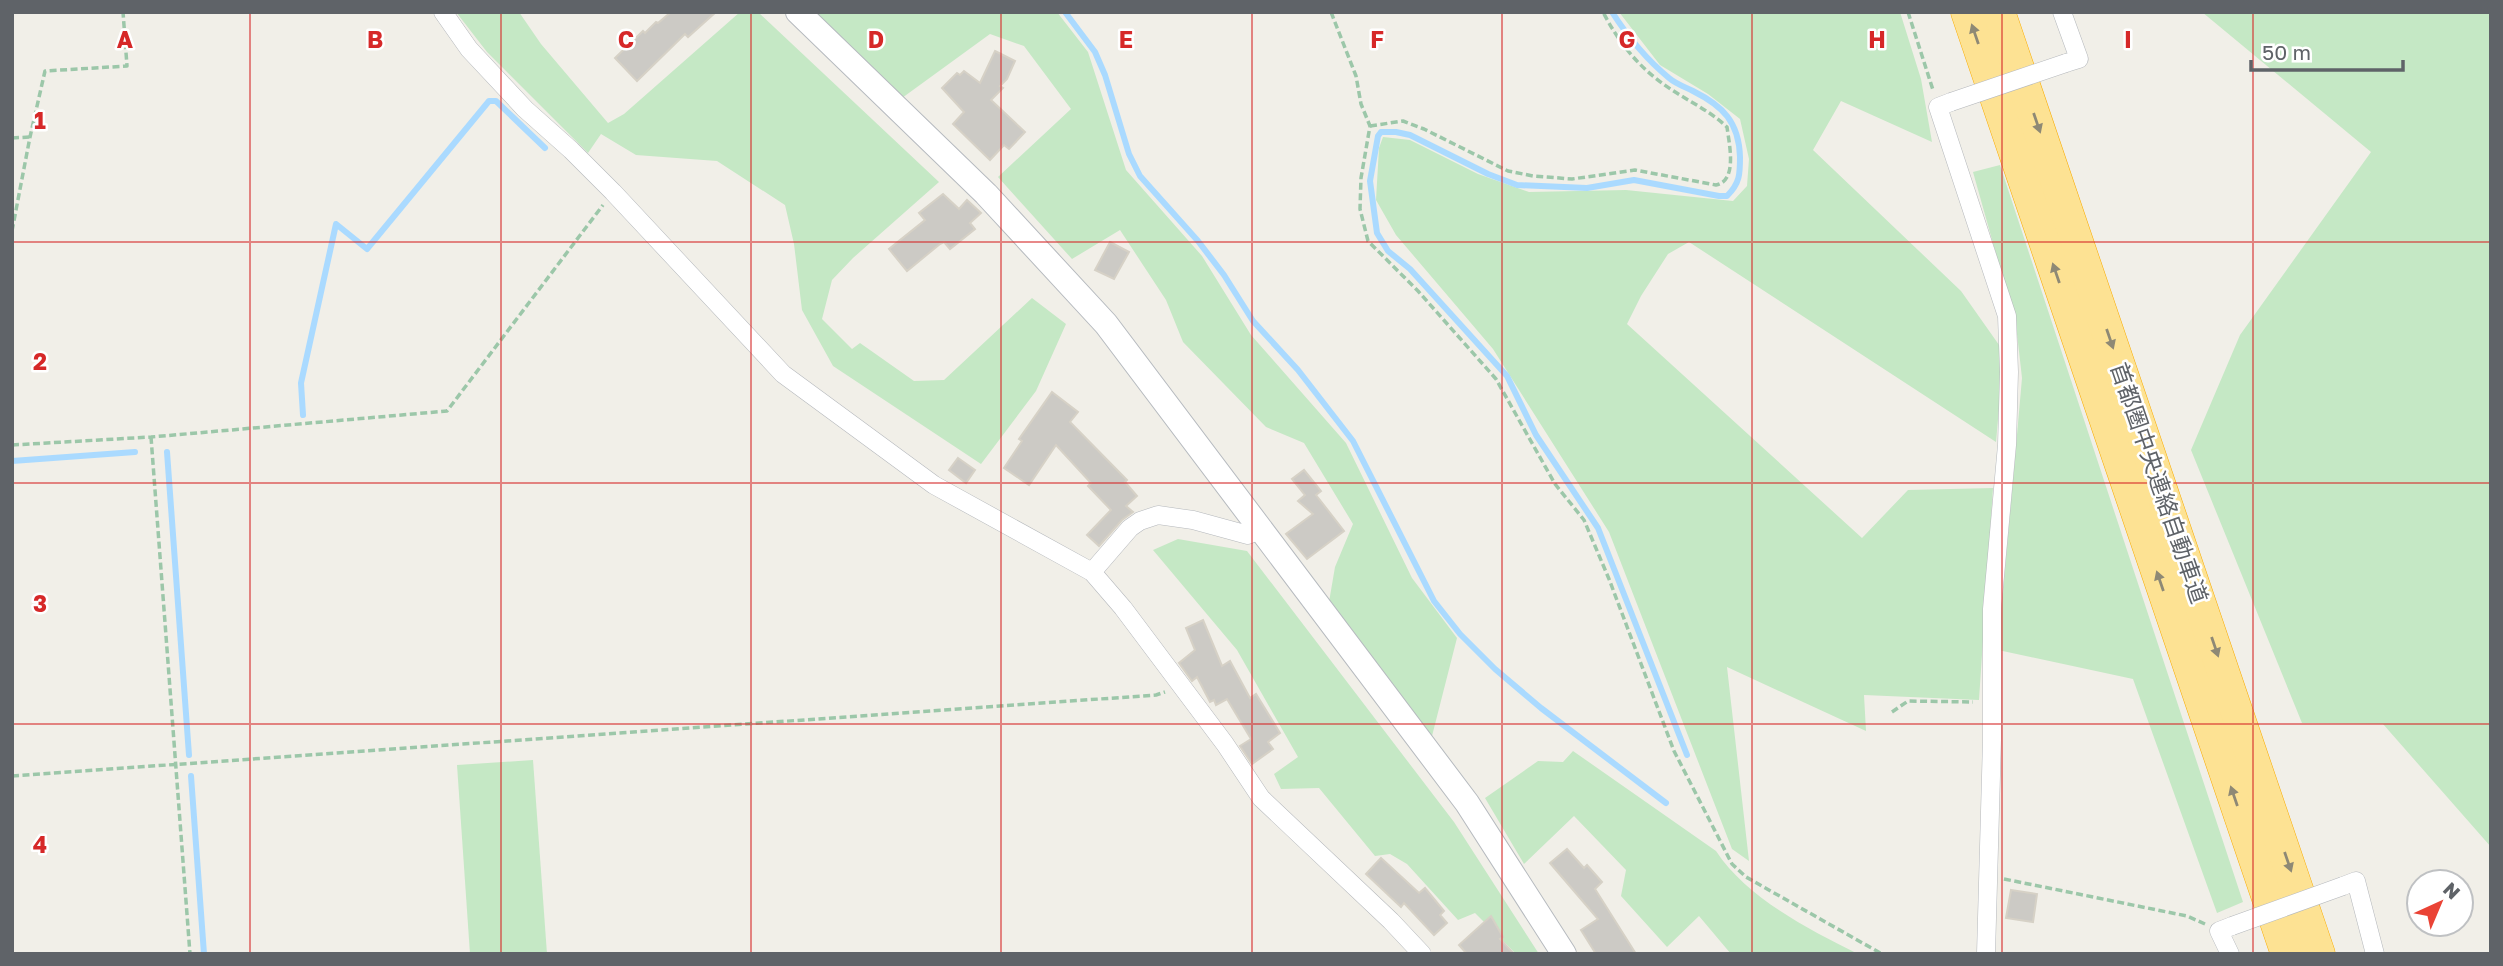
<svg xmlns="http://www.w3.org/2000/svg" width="2503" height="966" viewBox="0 0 2503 966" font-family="'Golos Text','Noto Sans JP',sans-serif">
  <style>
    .green { fill: #c5e8c5 }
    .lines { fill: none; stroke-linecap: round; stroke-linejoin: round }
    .stream { stroke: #aadaff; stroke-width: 6 }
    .building { fill: #cccac5; stroke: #d6d1c6; stroke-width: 2 }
    .street-casing { stroke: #b5b8bc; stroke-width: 19 }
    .secondary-casing { stroke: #b6babf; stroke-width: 26 }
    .highway-casing { stroke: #f9ab00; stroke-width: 33 }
    .path { stroke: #9cc7a9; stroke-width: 3.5; stroke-dasharray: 7 3.5; stroke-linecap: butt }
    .street { stroke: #fff; stroke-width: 18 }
    .secondary { stroke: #fff; stroke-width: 24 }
    .highway { stroke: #fde293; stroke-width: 32 }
    .street-bridge-casing { stroke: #b5b8bc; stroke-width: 19; stroke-linecap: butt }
    .street-bridge { stroke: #fff; stroke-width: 18 }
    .oneway { fill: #8e8975 }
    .grid { fill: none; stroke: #d62828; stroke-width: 2; stroke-opacity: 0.55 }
    .labels { text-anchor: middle; stroke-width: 5; stroke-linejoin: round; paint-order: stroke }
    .street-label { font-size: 23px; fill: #5f6368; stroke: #fff }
    .grid-label { font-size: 23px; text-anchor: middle; font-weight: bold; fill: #d62828; stroke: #fff; stroke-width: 5; stroke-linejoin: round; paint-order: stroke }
  </style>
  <rect width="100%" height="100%" fill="#f1efe8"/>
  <g class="green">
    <path d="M456,12H519L541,44L608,123L624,114L740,12H758L939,182L853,258L832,280L822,319L852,349L860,343L914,381L944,380L1032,298L1066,324L1036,391L981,464L833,366L802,310L794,244L785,205L717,161L636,155L601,134L588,153L487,52Z"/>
    <path d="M813,12H1057L1088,52L1126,170L1202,256L1251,335L1346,443L1412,578L1457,638L1432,736L1329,602L1335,567L1353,524L1304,443L1266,427L1183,342L1166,300L1120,230L1072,259L998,177L1071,109L1024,46L990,34L902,98Z"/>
    <path d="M1619,12H1900L1921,79L1932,142L1841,101L1813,150L1961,291L2004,352L1996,442L1689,242L1668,254L1641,296L1627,324L1862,538L1908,490L1993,488L1979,700L1864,695L1866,731L1727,667L1749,861L1732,849L1609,532L1493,349L1396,235L1376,200L1379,148L1383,137L1410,140L1478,174L1529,192L1626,190L1733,201L1747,186L1749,159L1740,119L1708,94L1660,65Z"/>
    <path d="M2202,12H2491V847L2383,724L2302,723L2191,450L2240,335L2371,152Z"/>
    <path d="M2000,165L2243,902L2217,913L2133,679L1998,650L2022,378L2016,325L1973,172Z"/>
    <path d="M1178,539L1247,551L1454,822L1539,954H1516L1475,913L1458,920L1407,864L1390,854L1375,856L1319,788L1281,789L1274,774L1298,757L1237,650L1153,550Z"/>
    <path d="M1573,751L1716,851C1747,898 1808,929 1858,954H1731L1699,916L1667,947L1621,896L1626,870L1574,816L1524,864L1485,798L1538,761L1563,762Z"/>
    <path d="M533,760L547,954H470L457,765Z"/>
  </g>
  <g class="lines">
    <g class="stream">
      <path d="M1065,12L1095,52L1105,75L1129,154L1140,176L1198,241L1224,275L1253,321L1298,370L1353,441L1434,601L1460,634L1495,669L1541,708L1666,803"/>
      <path d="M1612,12C1628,37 1646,59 1669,78C1676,84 1685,87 1693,91C1723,106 1739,122 1740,157C1740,174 1740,183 1727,196H1719L1634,180L1587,188L1517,185L1488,174L1410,135L1396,132H1381L1378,136L1370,181L1377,233L1388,251L1410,269L1507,376L1536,435L1598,528L1687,755"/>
      <path d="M303,415L301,383L336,224L367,249L489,101H496L545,148"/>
      <path d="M167,452L189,755"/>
      <path d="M12,461L135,452"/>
      <path d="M191,776L204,954"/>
    </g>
  </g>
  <g class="building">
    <path d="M671,12H716L688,37L685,34L637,81L615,58L643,31L645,33L656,22L658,23Z"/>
    <path d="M995,51L1015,61L1007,79L1000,86L1003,88L991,100L1025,132L1009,149L1004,145L990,160L953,124L964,112L942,88L957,73L960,75L964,71L980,83Z"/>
    <path d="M943,194L959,209L967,200L981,213L970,223L975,229L950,249L944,242L940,244L907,271L889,249L925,220L919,213Z"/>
    <path d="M1110,242L1129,252L1114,279L1095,270Z"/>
    <path d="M1052,392L1078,412L1070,422L1127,480L1125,482L1137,496L1126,506L1133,512L1122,520L1099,546L1087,535L1111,510L1088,486L1091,483L1056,445L1029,485L1004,468L1022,441L1019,439Z"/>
    <path d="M958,458L975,470L966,483L949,470Z"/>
    <path d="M1304,470L1321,491L1316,495L1344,531L1307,559L1286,534L1313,514L1298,501L1305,495L1292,479Z"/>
    <path d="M1203,620L1222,666L1230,661L1250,698L1256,694L1280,733L1268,742L1273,749L1252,764L1240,746L1251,739L1227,699L1216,705L1214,700L1210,702L1197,677L1192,681L1179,663L1195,650L1186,628Z"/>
    <path d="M1567,849L1584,868L1587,865L1602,882L1595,889L1636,954H1596L1581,930L1598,919L1550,863Z"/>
    <path d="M1381,858L1419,893L1425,888L1444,911L1440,915L1447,923L1434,935L1404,903L1401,907L1366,874Z"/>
    <path d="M2011,890L2037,894L2033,922L2006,918Z"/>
    <path d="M1491,916L1503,937L1500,939L1514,954H1467L1459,945Z"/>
  </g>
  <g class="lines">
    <defs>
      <g id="street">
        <path d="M443,12L469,49L525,109L571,150L613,192L783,374L934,485L1092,572L1123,608L1225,744L1261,798L1391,921L1422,954"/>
        <path d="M2062,12L2079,59L2066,63"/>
        <path d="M1951,102L1938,107L2007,316L2009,372L2007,445L1992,609V740L1986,954"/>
        <path d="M1092,572L1130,528L1140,521L1158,515L1193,520L1248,535L1260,530"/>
        <path d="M2343,886L2356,881L2375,954"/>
        <path d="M2230,954L2219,931L2232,926"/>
      </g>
      <path id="secondary" d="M798,12L986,194L1106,324L1467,803L1564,954"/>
      <g id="highway">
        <path d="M1967,12L2287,954"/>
        <path d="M1999,12L2319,954"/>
      </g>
    </defs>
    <use href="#street" class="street-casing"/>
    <use href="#secondary" class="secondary-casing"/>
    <use href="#highway" class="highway-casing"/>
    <g class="path">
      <path d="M1331,12L1356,76L1361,104L1370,126L1361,178L1360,209L1368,241L1418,291L1496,379L1555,484L1584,520L1609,579L1674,751L1732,864L1746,877L1882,954"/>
      <path d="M1908,12L1933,90"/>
      <path d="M1370,126L1403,121L1424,129L1508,171L1533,176L1572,179L1635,170L1716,185C1738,181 1729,143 1727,127C1710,111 1690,102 1672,90C1641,70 1620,45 1603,12"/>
      <path d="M12,138L30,137"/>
      <path d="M12,231L30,137L45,71L127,66L123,12"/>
      <path d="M151,437L190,954"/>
      <path d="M12,445L151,437L447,411L603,205"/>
      <path d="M1892,712L1908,701L1973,702"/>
      <path d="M12,776L1156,695L1165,692"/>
      <path d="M2004,879L2187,916L2205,924"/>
    </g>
    <use href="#street" class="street"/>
    <use href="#secondary" class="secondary"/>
    <use href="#highway" class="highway"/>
    <defs>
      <g id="street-bridge">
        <path d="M1951,102L2066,63"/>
        <path d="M2232,926L2343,886"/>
      </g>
    </defs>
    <use href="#street-bridge" class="street-bridge-casing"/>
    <use href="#street-bridge" class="street-bridge"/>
  </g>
  <defs><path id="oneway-solid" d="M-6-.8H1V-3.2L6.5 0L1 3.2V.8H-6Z" transform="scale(1.75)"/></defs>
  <g class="oneway">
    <use href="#oneway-solid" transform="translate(1975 34) rotate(-109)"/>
    <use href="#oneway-solid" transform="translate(2037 123) rotate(71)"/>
    <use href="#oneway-solid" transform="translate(2056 273) rotate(-109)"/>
    <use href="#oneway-solid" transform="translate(2110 339) rotate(71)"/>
    <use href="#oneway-solid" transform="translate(2160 581) rotate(-109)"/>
    <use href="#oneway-solid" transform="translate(2215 647) rotate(71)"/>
    <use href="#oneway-solid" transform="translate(2234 796) rotate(-109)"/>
    <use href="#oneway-solid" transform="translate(2288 862) rotate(71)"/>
  </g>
  <path class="grid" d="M250,12V954M501,12V954M751,12V954M1001,12V954M1252,12V954M1502,12V954M1752,12V954M2002,12V954M2253,12V954M12,242H2491M12,483H2491M12,724H2491"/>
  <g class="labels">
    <g class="street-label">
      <text transform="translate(2159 483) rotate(71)" y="8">首都圏中央連絡自動車道</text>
    </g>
  </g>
  <g class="grid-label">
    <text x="125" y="48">A</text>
    <text x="375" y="48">B</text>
    <text x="626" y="48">C</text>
    <text x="876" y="48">D</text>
    <text x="1126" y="48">E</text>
    <text x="1377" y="48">F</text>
    <text x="1627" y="48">G</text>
    <text x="1877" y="48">H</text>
    <text x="2128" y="48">I</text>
    <text x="40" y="129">1</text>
    <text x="40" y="370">2</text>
    <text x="40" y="612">3</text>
    <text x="40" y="853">4</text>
  </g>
  <rect width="2503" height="966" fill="none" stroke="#5f6368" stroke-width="28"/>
  <g transform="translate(2440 903) rotate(44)"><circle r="33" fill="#ffffff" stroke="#bfc1c3" stroke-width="2"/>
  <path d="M0-5L12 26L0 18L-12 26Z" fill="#ea4335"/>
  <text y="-10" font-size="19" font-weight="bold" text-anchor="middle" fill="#5f6368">N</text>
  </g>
  <path d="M2251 60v10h152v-10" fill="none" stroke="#5f6368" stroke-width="3.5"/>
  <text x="2262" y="60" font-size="21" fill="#5f6368" stroke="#ffffff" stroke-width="5" paint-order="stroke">50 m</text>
</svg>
